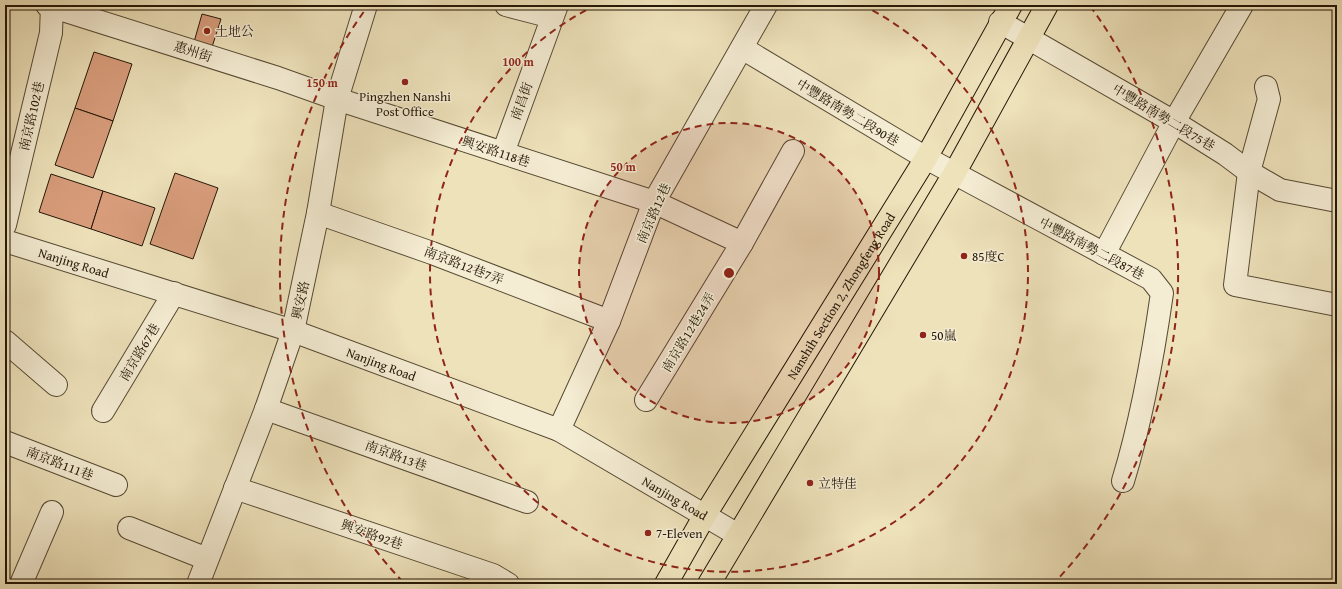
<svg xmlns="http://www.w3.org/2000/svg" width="1342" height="589" viewBox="0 0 1342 589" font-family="'Gentium Book Plus','Noto Serif TC',serif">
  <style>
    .building { fill: #da9e7d; stroke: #241706 }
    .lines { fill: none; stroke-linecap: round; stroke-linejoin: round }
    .minor-casing { stroke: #564a33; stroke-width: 24 }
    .major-casing { stroke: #241706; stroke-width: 24 }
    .minor { stroke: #f4ecd3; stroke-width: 22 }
    .major { stroke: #eee2bb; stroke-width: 22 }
    .ring { fill: none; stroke: #8f2418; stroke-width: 2; stroke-dasharray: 7 5 }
    .poi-dot { fill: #8f2418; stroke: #f4ecd3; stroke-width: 1.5 }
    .labels { text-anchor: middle; stroke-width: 3; stroke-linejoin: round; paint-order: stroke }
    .poi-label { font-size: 13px; fill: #241706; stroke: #f4ecd3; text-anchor: start }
    .street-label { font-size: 13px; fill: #241706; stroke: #f4ecd3 }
    .centre { fill: #8f2418; stroke: #f4ecd3; stroke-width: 2 }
    .ring-label { font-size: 12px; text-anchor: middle; font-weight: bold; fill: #8f2418; stroke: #f4ecd3; stroke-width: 3; stroke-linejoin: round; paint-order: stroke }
  </style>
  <rect width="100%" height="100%" fill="#eee2bb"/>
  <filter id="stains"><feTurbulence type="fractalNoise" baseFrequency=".005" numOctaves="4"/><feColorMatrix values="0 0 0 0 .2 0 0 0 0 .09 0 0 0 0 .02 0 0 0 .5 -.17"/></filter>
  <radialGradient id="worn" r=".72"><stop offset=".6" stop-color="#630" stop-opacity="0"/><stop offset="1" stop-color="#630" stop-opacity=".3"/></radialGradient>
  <g class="building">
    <path d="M202,14L221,19L212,47L194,42Z"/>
    <path d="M94,52L132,64L113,121L75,108Z"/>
    <path d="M75,108L113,121L93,178L55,165Z"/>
    <path d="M175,173L218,188L193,259L150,244Z"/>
    <path d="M51,174L103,191L91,229L39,212Z"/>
    <path d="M103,191L155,208L142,246L91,229Z"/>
  </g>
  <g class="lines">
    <defs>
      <g id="minor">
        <path d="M47,5L278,78L337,99L654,202L742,243L646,400"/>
        <path d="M506,5L552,17"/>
        <path d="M1000,22L1174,122L1225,154L1249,172L1280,190L1337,201"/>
        <path d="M742,48L926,158L1151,279L1162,293C1153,356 1142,419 1123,481"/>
        <path d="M1266,87L1269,99L1249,172L1235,285L1337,305"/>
        <path d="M503,153L557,5"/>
        <path d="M318,213L432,253L609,321"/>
        <path d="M5,225L51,33L52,5"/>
        <path id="s1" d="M5,241L293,331L559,430L738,535"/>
        <path d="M742,243L793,151"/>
        <path d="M1104,254L1174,122L1242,5"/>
        <path d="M5,341L56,385"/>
        <path d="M266,409L527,502"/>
        <path d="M103,411L174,293"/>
        <path d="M559,430L609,321L654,202L766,5"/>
        <path d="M5,442L116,485"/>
        <path d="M235,488L493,575L508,584"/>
        <path d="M129,528L207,559"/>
        <path d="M21,584L52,512"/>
        <path d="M198,584L266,409L293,331L318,213L337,99L366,5"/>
      </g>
      <g id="major">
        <path id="s2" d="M666,584L705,515L926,158L1011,5"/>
        <path d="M709,584L954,174L1047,5"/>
      </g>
    </defs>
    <use href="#minor" class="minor-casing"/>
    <use href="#major" class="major-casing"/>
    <use href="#minor" class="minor"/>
    <use href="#major" class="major"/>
  </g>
  <circle cx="729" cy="273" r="150" fill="#8f2418" fill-opacity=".12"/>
  <g class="ring">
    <circle cx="729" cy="273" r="150"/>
    <path d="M862 5A299 299 0 1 1 596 5"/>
    <path d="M403 582A449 449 0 0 1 368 6M1090 6A449 449 0 0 1 1055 582"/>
  </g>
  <g class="poi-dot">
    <circle cx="207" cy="31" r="4"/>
    <circle cx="405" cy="82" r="4"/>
    <circle cx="964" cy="256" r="4"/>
    <circle cx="923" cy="335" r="4"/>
    <circle cx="810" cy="483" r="4"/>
    <circle cx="648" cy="533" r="4"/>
  </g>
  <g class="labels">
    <g class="poi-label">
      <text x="215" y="36">土地公</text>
      <text x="405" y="101" text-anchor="middle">Pingzhen Nanshi<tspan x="405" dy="15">Post Office</tspan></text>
      <text x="972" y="261">85度C</text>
      <text x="931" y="340">50嵐</text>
      <text x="818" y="488">立特佳</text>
      <text x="656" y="538">7-Eleven</text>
    </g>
    <g class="street-label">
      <text transform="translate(193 51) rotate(18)" y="5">惠州街</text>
      <text transform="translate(521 101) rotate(-70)" y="5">南昌街</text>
      <text transform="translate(848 112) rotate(31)" y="5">中豐路南勢二段90巷</text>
      <text transform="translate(31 116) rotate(-77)" y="5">南京路102巷</text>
      <text transform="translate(1164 117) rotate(31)" y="5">中豐路南勢二段75巷</text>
      <text transform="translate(496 151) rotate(18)" y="5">興安路118巷</text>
      <text transform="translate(653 213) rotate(-66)" y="5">南京路12巷</text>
      <text transform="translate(1092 248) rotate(28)" y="5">中豐路南勢二段87巷</text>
      <text dy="5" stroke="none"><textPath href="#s1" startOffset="72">Nanjing Road</textPath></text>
      <text transform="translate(464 265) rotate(21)" y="5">南京路12巷7弄</text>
      <text dy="5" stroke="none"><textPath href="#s2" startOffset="337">Nanshih Section 2, Zhongfeng Road</textPath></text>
      <text transform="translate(300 300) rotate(-78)" y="5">興安路</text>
      <text transform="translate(688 332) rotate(-59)" y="5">南京路12巷24弄</text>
      <text transform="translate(139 352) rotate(-59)" y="5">南京路67巷</text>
      <text dy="5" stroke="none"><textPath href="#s1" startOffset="396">Nanjing Road</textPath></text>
      <text transform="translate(396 455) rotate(20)" y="5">南京路13巷</text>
      <text transform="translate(60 463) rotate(21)" y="5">南京路111巷</text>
      <text dy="5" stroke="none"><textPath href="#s1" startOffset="720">Nanjing Road</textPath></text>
      <text transform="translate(372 534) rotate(19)" y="5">興安路92巷</text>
    </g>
  </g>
  <circle cx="729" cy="273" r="6" class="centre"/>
  <g class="ring-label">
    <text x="518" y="66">100 m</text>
    <text x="322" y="87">150 m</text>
    <text x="623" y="171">50 m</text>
  </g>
  <rect width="1342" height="589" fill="none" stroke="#eee2bb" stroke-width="20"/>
  <rect x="6" y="6" width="1330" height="577" fill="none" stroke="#241706" stroke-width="2"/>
  <rect x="10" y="10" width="1322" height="569" fill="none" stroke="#241706"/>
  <rect width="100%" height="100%" filter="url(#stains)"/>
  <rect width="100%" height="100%" fill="url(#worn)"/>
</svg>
